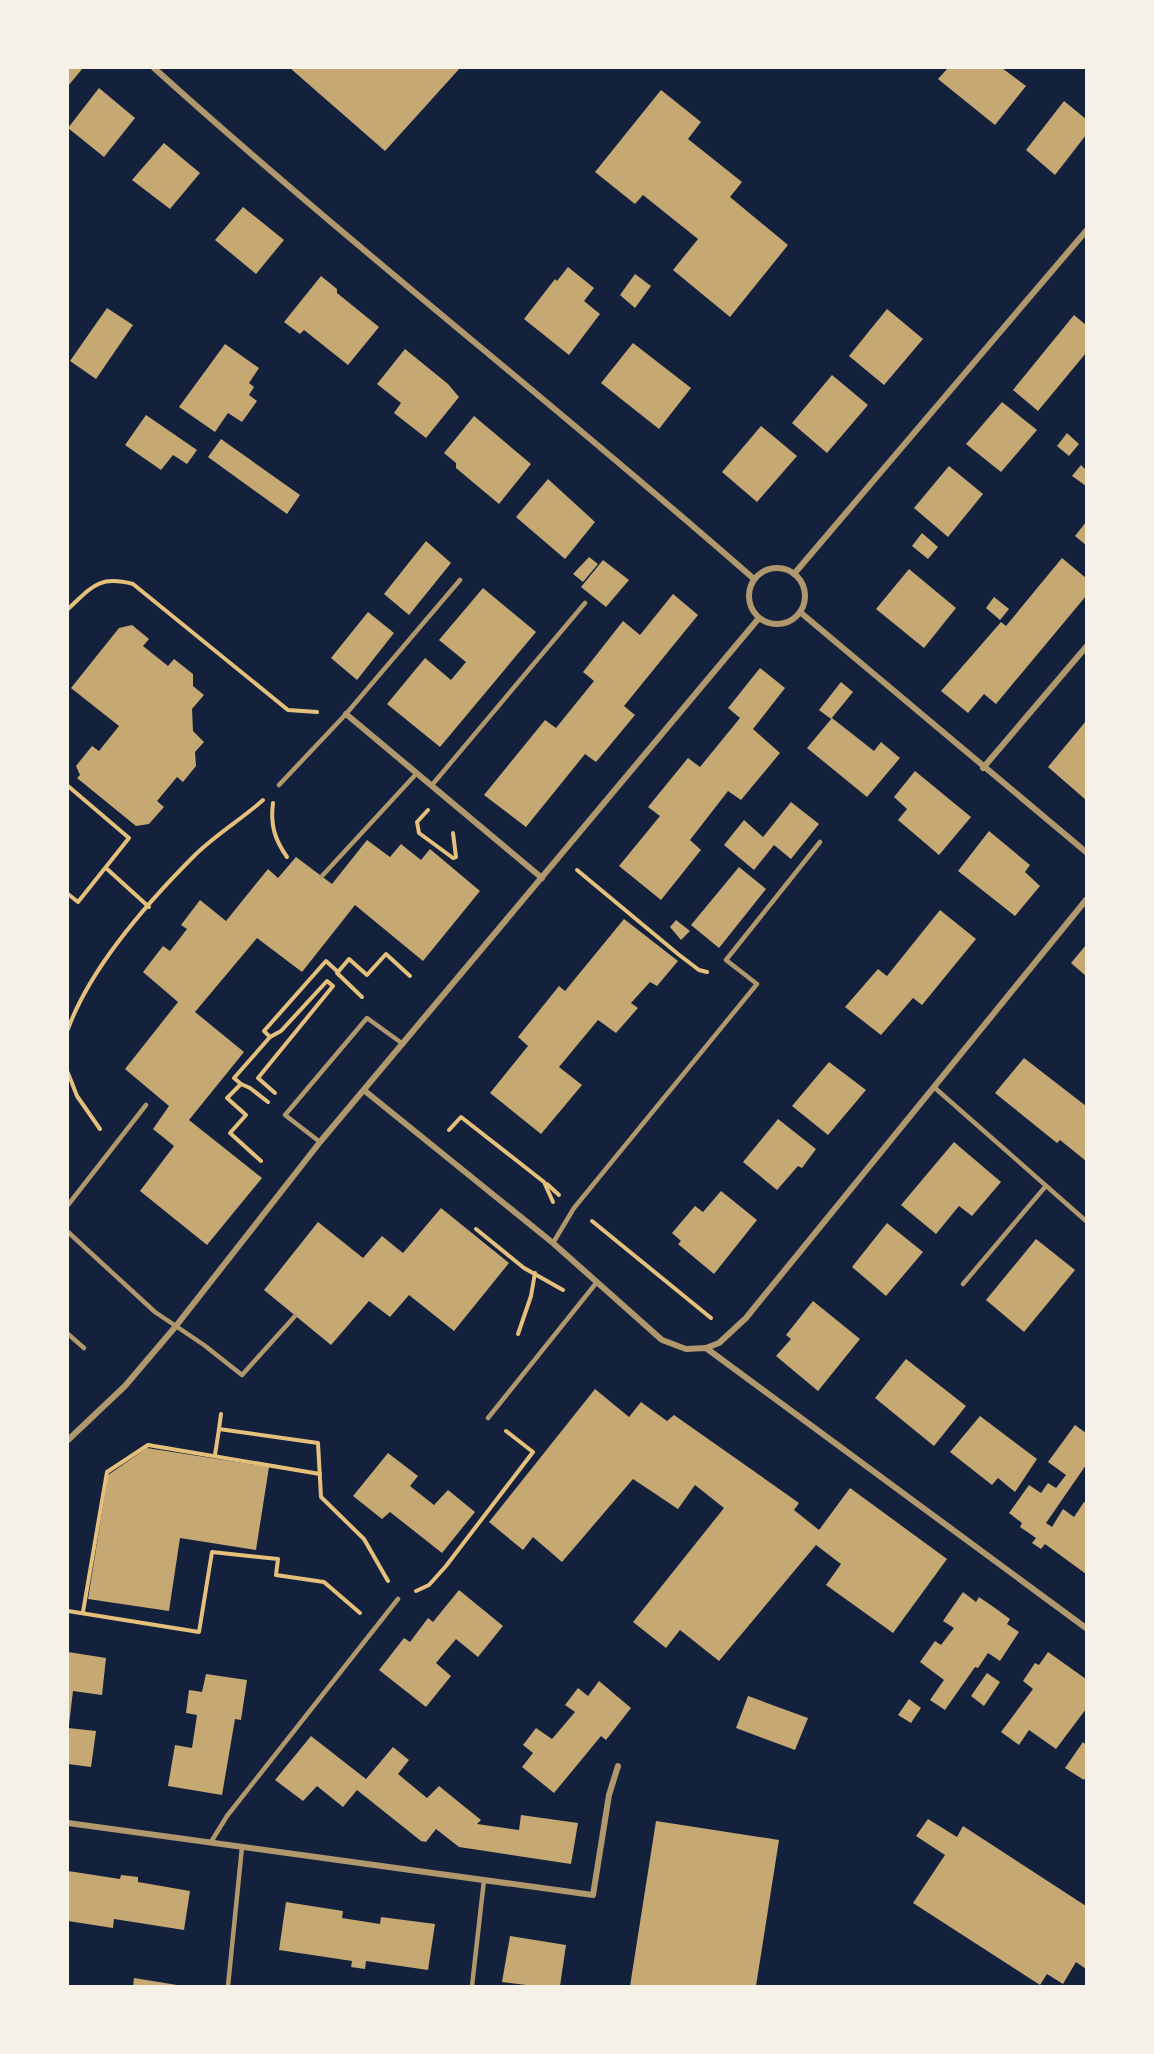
<svg xmlns="http://www.w3.org/2000/svg" width="1154" height="2054" viewBox="0 0 1154 2054" font-family="Literata,serif">
  <style>
    .building { fill: #c6a872 }
    .lines { fill: none; stroke-linecap: round; stroke-linejoin: round }
    .path { stroke: #e5c07b; stroke-width: 4 }
    .service { stroke: #b1986c; stroke-width: 4.5 }
    .minor { stroke: #b1986c; stroke-width: 6 }
  </style>
  <rect width="100%" height="100%" fill="#14213d"/>
  <g class="building">
    <path d="M68,68H83L68,86Z"/>
    <path d="M290,68H460L385,151Z"/>
    <path d="M948,68H1002L1026,86L995,125L938,79Z"/>
    <path d="M99,88L135,118L104,157L68,128Z"/>
    <path d="M661,90L701,122L688,139L742,182L730,197L788,245L730,317L673,270L698,239L643,195L635,204L595,172Z"/>
    <path d="M1064,101L1086,119V135L1055,175L1026,150Z"/>
    <path d="M164,143L200,173L170,209L132,180Z"/>
    <path d="M243,207L284,240L256,274L215,240Z"/>
    <path d="M568,267L594,288L584,301L600,314L569,355L524,319L555,279L557,281Z"/>
    <path d="M635,274L651,286L635,308L620,295Z"/>
    <path d="M321,276L337,289V293L379,327L348,365L304,330L300,334L284,322Z"/>
    <path d="M107,308L133,325L96,379L70,361Z"/>
    <path d="M887,309L923,339L884,385L849,356Z"/>
    <path d="M1074,315L1086,325V353L1038,411L1013,390Z"/>
    <path d="M633,343L691,388L659,429L601,383Z"/>
    <path d="M225,344L259,368L249,383L254,387L249,395L257,401L242,422L228,413L215,432L179,407Z"/>
    <path d="M405,349L448,384L459,397L426,438L394,413L401,403L377,384Z"/>
    <path d="M832,375L868,405L827,453L792,423Z"/>
    <path d="M1002,402L1037,430L1001,472L966,444Z"/>
    <path d="M146,415L197,450L187,464L173,455L161,470L125,445Z"/>
    <path d="M474,416L531,464L499,504L456,468V463L444,453Z"/>
    <path d="M761,426L797,456L757,502L722,472Z"/>
    <path d="M1067,433L1079,444L1069,456L1057,446Z"/>
    <path d="M221,439L300,495L287,514L208,457Z"/>
    <path d="M1081,465L1086,470V486L1072,476Z"/>
    <path d="M949,466L983,494L948,537L914,508Z"/>
    <path d="M548,479L595,522L565,559L516,517Z"/>
    <path d="M1086,522V545L1075,536Z"/>
    <path d="M922,533L938,547L928,559L912,546Z"/>
    <path d="M426,541L451,563L409,615L384,594Z"/>
    <path d="M589,557L598,564L583,582L573,574Z"/>
    <path d="M1062,558L1086,578V596L996,704L984,694L968,713L941,691L1001,622L1006,626Z"/>
    <path d="M603,560L629,580L606,607L581,587Z"/>
    <path d="M909,569L956,608L924,648L876,609Z"/>
    <path d="M483,588L536,632L440,747L387,704L425,658L451,680L466,662L439,640Z"/>
    <path d="M673,594L698,615L624,706L635,715L596,762L585,754L526,827L484,795L545,720L556,728L594,681L583,672L623,621L640,635Z"/>
    <path d="M994,597L1009,609L1000,620L986,608Z"/>
    <path d="M368,612L394,633L357,680L331,658Z"/>
    <path d="M132,625L149,639L143,646L168,666L174,659L193,674V686L204,695L192,709L193,731L204,742L195,752L196,766L183,782L177,777L157,801L164,807L149,824L136,826L77,778L80,775L76,766L92,746L99,751L119,726L71,688L119,628Z"/>
    <path d="M760,668L785,688L753,729L780,753L741,800L728,791L690,840L701,850L661,900L619,866L660,816L648,807L688,758L700,767L740,718L728,708Z"/>
    <path d="M841,682L853,692L831,719L819,710Z"/>
    <path d="M832,718L874,751L881,742L900,758L867,797L807,748Z"/>
    <path d="M1086,721V800L1048,767Z"/>
    <path d="M915,771L971,817L939,855L898,820L907,809L894,797Z"/>
    <path d="M791,802L819,824L791,859L774,845L754,870L724,845L744,820L763,837Z"/>
    <path d="M989,831L1030,865L1025,872L1040,886L1015,916L958,871Z"/>
    <path d="M367,840L390,857L401,844L421,860L430,849L480,891L423,961L355,905L302,972L257,938L195,1012L244,1052L189,1120L262,1178L207,1245L140,1191L174,1146L153,1129L169,1106L125,1069L178,1002L143,972L163,946L170,951L187,929L181,925L200,900L226,921L268,869L278,878L296,857L332,884Z"/>
    <path d="M739,867L766,889L719,948L691,925Z"/>
    <path d="M940,910L976,939L922,1005L913,998L881,1035L845,1007L878,969L887,976Z"/>
    <path d="M624,919L678,961L657,986L650,982L631,1003L638,1008L616,1033L598,1020L559,1067L582,1085L541,1134L490,1093L528,1046L518,1037L559,986L565,991Z"/>
    <path d="M676,920L690,931L681,940L670,927Z"/>
    <path d="M1086,945V976L1071,963Z"/>
    <path d="M1024,1058L1086,1106V1161L1060,1140L1057,1143L995,1093Z"/>
    <path d="M829,1062L866,1090L828,1135L792,1106Z"/>
    <path d="M778,1119L816,1149L802,1168L798,1166L777,1190L743,1162Z"/>
    <path d="M954,1142L1001,1182L972,1216L959,1206L936,1234L901,1205Z"/>
    <path d="M721,1191L757,1220L714,1274L678,1244L681,1241L672,1233L695,1206L703,1212Z"/>
    <path d="M441,1208L509,1263L454,1331L409,1295L390,1317L369,1301L331,1345L264,1290L318,1222L363,1258L382,1236L403,1253Z"/>
    <path d="M887,1223L923,1252L886,1296L852,1267Z"/>
    <path d="M1036,1239L1075,1270L1024,1332L986,1300Z"/>
    <path d="M813,1301L860,1339L818,1391L776,1356L791,1339L786,1335Z"/>
    <path d="M906,1359L966,1406L934,1446L875,1398Z"/>
    <path d="M595,1389L629,1417L641,1402L667,1421L674,1415L799,1503L794,1510L819,1530L850,1488L947,1559L893,1633L826,1585L841,1564L816,1545L719,1661L680,1630L666,1648L633,1622L724,1508L695,1485L678,1509L633,1479L562,1562L533,1537L523,1550L489,1522Z"/>
    <path d="M980,1416L1037,1459L1015,1492L998,1478L992,1485L950,1452Z"/>
    <path d="M1075,1425L1086,1433V1465L1046,1523L1052,1527L1063,1509L1074,1517L1084,1502L1086,1503V1574L1045,1544L1041,1549L1032,1543L1036,1538L1020,1527L1022,1523L1009,1513L1029,1485L1041,1493L1048,1483L1056,1488L1066,1475L1048,1462Z"/>
    <path d="M147,1448L269,1467L256,1550L180,1538L169,1611L88,1599L108,1475Z"/>
    <path d="M388,1453L418,1476L410,1486L434,1505L448,1490L475,1512L442,1553L390,1512L382,1519L353,1496Z"/>
    <path d="M459,1590L503,1626L478,1657L456,1639L436,1663L451,1676L426,1707L379,1670L404,1638L410,1642L428,1618L433,1622Z"/>
    <path d="M963,1592L976,1602L979,1597L995,1608L1010,1619L1007,1624L1019,1632L1000,1661L988,1653L978,1668L975,1667L945,1710L930,1700L944,1680L920,1662L935,1641L941,1645L954,1628L943,1621Z"/>
    <path d="M68,1652L106,1658L102,1695L73,1691L69,1725Z"/>
    <path d="M1048,1652L1086,1679V1709L1056,1749L1029,1730L1019,1745L1001,1732L1033,1689L1023,1681L1035,1663L1039,1665Z"/>
    <path d="M987,1673L1000,1682L984,1706L971,1696Z"/>
    <path d="M206,1674L247,1680L241,1720L235,1719L222,1795L168,1786L175,1745L192,1748L197,1715L186,1713L189,1690L202,1692Z"/>
    <path d="M599,1681L631,1708L606,1740L601,1736L554,1793L522,1767L533,1753L523,1745L536,1728L552,1739L575,1712L565,1705L578,1688L588,1696Z"/>
    <path d="M748,1696L808,1718L795,1750L736,1728Z"/>
    <path d="M909,1699L921,1708L911,1723L898,1715Z"/>
    <path d="M68,1728L96,1731L91,1767L68,1764Z"/>
    <path d="M311,1736L366,1779L393,1747L409,1760L398,1774L427,1798L439,1786L481,1820L477,1824L519,1830L521,1815L578,1823L571,1864L459,1847L436,1829L426,1842L421,1841L357,1790L343,1807L317,1786L303,1801L275,1780Z"/>
    <path d="M1083,1742L1086,1745V1776L1084,1780L1065,1768Z"/>
    <path d="M928,1819L957,1837L963,1826L1086,1906V1969L1076,1962L1063,1984L1047,1974L1040,1985L913,1903L945,1855L916,1836Z"/>
    <path d="M656,1821L779,1840L756,1986H630Z"/>
    <path d="M68,1871L120,1879L121,1875L138,1877V1882L190,1891L184,1930L114,1919L113,1928L68,1921Z"/>
    <path d="M286,1902L343,1911L342,1918L380,1924L381,1917L435,1924L428,1970L366,1961L365,1969L351,1967L352,1961L279,1950Z"/>
    <path d="M510,1936L566,1945L560,1986H534L502,1982Z"/>
    <path d="M134,1978L177,1985V1986H133Z"/>
  </g>
  <g class="lines">
    <g class="path">
      <path d="M68,609C92,587 98,575 133,584L288,710L317,712"/>
      <path d="M68,786L129,838L78,902L68,894"/>
      <path d="M273,803C270,825 275,840 287,857"/>
      <path d="M428,810L417,822L419,833L453,858L456,857L453,833"/>
      <path d="M106,868L149,907"/>
      <path d="M577,870L678,954L699,970L707,972"/>
      <path d="M337,973L362,997"/>
      <path d="M68,1029C91,966 148,902 195,855C215,835 242,819 263,800"/>
      <path d="M270,1037L281,1031L327,981L333,986L258,1078L275,1093"/>
      <path d="M68,1073L77,1096L100,1129"/>
      <path d="M241,1084L250,1088L268,1102"/>
      <path d="M449,1130L461,1117L544,1182L553,1202"/>
      <path d="M261,1161L230,1133L246,1115L227,1098L241,1084L234,1078L270,1037L264,1031L326,961L338,972L349,959L367,975L386,954L410,976"/>
      <path d="M547,1184L559,1195"/>
      <path d="M592,1221L711,1318"/>
      <path d="M476,1229L524,1268L563,1290"/>
      <path d="M518,1334L531,1296L535,1273"/>
      <path d="M221,1414L219,1429L318,1443L321,1497L364,1539L388,1581"/>
      <path d="M215,1455L219,1429"/>
      <path d="M416,1591L429,1585L446,1566L533,1452L506,1431"/>
      <path d="M68,1611L199,1632L212,1552L278,1559L276,1575L324,1582L360,1613"/>
      <path d="M83,1612L107,1472L148,1445L320,1474"/>
    </g>
    <g class="service">
      <path d="M279,785L346,714L460,580"/>
      <path d="M432,785L585,603"/>
      <path d="M322,876L417,773"/>
      <path d="M935,1088L1086,1221"/>
      <path d="M320,1142L285,1115L291,1108L367,1018L403,1044"/>
      <path d="M68,1205L146,1105"/>
      <path d="M68,1232L155,1312L204,1345L242,1375L295,1316"/>
      <path d="M553,1243L574,1208L757,984L726,960L820,842"/>
      <path d="M963,1284L1045,1187"/>
      <path d="M68,1334L84,1348"/>
      <path d="M488,1418L597,1282"/>
      <path d="M211,1842L227,1816L398,1599"/>
      <path d="M228,1986L242,1847"/>
      <path d="M472,1986L484,1880"/>
    </g>
    <g class="minor">
      <path d="M154,68C349,244 557,406 754,579"/>
      <circle cx="777" cy="596" r="28"/>
      <path d="M794,574L1086,231"/>
      <path d="M800,612L1086,852"/>
      <path d="M346,714L542,878"/>
      <path d="M983,768L1086,647"/>
      <path d="M365,1091L553,1243L662,1340L686,1349L706,1348L1086,1628"/>
      <path d="M706,1348L719,1343L746,1318L1086,900"/>
      <path d="M68,1440L125,1386L176,1326L320,1142L759,618"/>
      <path d="M68,1823L593,1895L609,1795L618,1766"/>
    </g>
  </g>
  <rect width="1154" height="2054" fill="none" stroke="#f6f1e7" stroke-width="138"/>
</svg>
